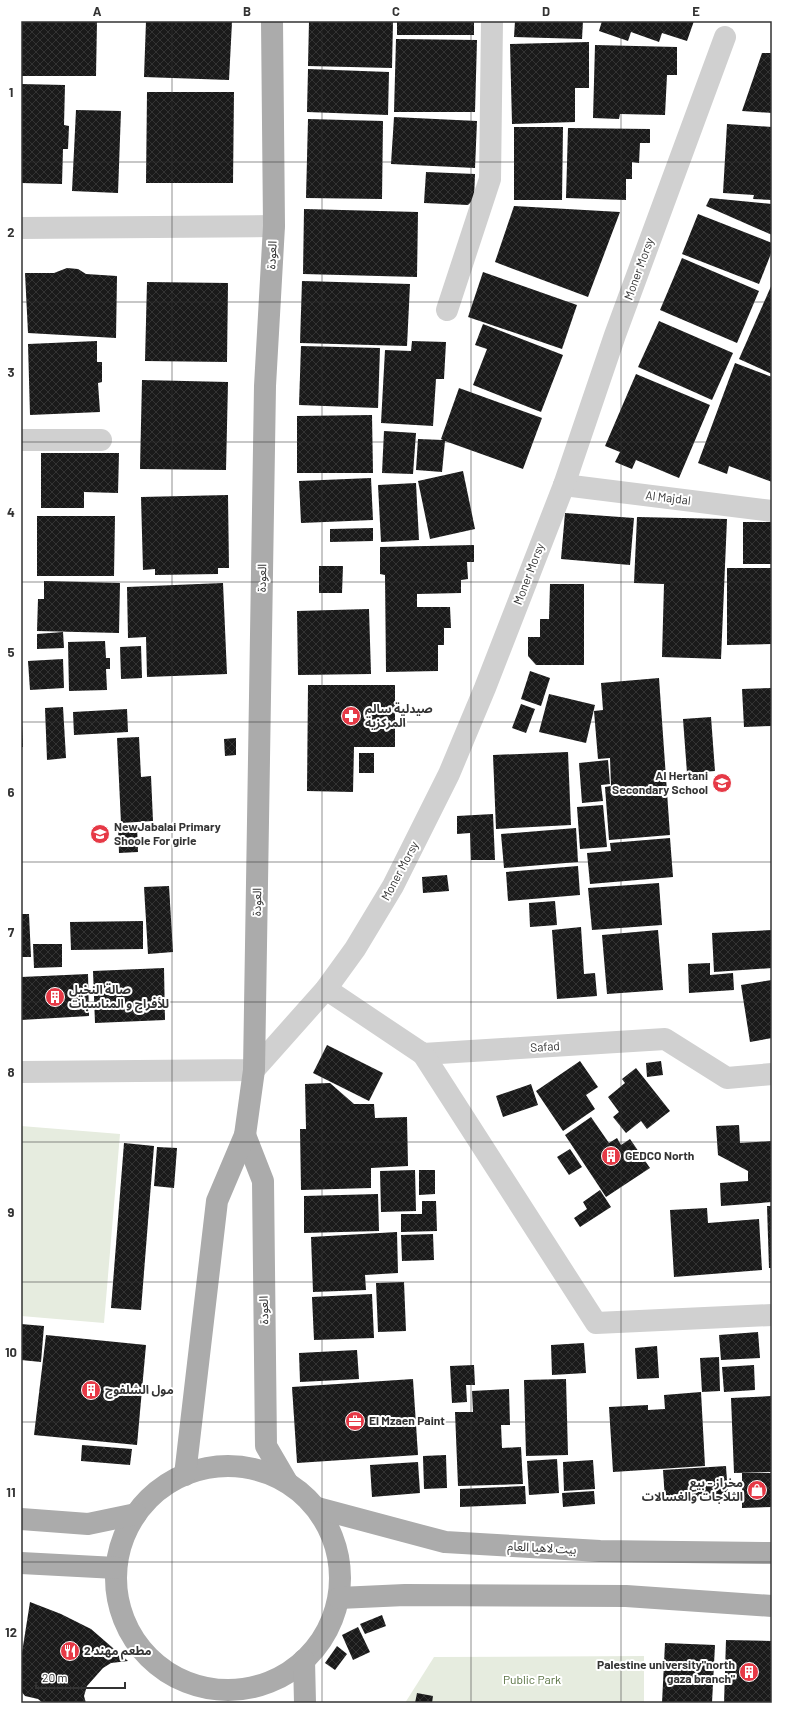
<svg xmlns="http://www.w3.org/2000/svg" width="793" height="1724" viewBox="0 0 793 1724" font-family="Barlow,'Noto Sans Arabic',sans-serif">
  <style>
    .park { fill: #e6ecdf }
    .building { fill: url(#building-cross-hatch) }
    .lines { fill: none; stroke-linecap: round; stroke-linejoin: round }
    .minor { stroke: #d0d0d0; stroke-width: 22 }
    .major { stroke: #ababab; stroke-width: 22 }
    .grid { fill: none; stroke: #333; stroke-width: 1; stroke-opacity: 0.55 }
    .labels { text-anchor: middle; stroke-width: 4; stroke-linejoin: round; paint-order: stroke }
    .street-label { font-size: 12px; fill: #333; stroke: #fff }
    .poi-label { font-size: 12px; font-weight: bold; fill: #333; stroke: #fff; text-anchor: start }
    .park-label { font-size: 12px; fill: #56703f; stroke: #fff }
    .neatline { fill: none; stroke: #333; stroke-width: 1.5 }
    .grid-label { font-size: 13px; text-anchor: middle; font-weight: bold; fill: #333 }
  </style>
  <defs>
    <pattern id="building-cross-hatch" width="8" height="8" patternUnits="userSpaceOnUse"><rect width="8" height="8" fill="#1a1a1a"/><path d="M0 0l8 8M0 8l8-8" fill="none" stroke="#333"/></pattern>
  </defs>
  <rect width="100%" height="100%" fill="#fff"/>
  <g class="park">
    <path d="M21,1126L120,1134L104,1323L21,1316Z"/>
    <path d="M644,1656V1703H405L434,1657Z"/>
  </g>
  <g class="building">
    <path d="M21,21H97L96,76H21Z"/>
    <path d="M146,21L232,22L229,80L144,77Z"/>
    <path d="M309,21H393L392,68L308,66Z"/>
    <rect x="397" y="21" width="77" height="14"/>
    <path d="M515,21H583L582,39L514,37Z"/>
    <path d="M602,21H694L687,41L662,33L659,42L631,32L628,41L599,31Z"/>
    <path d="M396,39L477,40L475,112H394Z"/>
    <path d="M589,42V88H575V122L512,124L510,44Z"/>
    <path d="M595,45L677,47V75H667L665,115L620,114L619,119L593,118Z"/>
    <path d="M762,53H772V113L742,111Z"/>
    <path d="M308,69L389,72L388,115L307,112Z"/>
    <path d="M21,84L65,85L64,125L69,126L68,149H63L62,184L21,183Z"/>
    <path d="M147,92H234L233,183H146Z"/>
    <path d="M76,110L121,111L118,193L72,191Z"/>
    <path d="M394,117L477,121L475,168L391,164Z"/>
    <path d="M308,119L383,121L382,199L306,198Z"/>
    <path d="M727,124L772,127V200L753,199L754,195L723,193Z"/>
    <path d="M514,127H563L562,200H514Z"/>
    <path d="M568,128L650,129V143H640L639,163L632,162V179H626V200L566,198Z"/>
    <path d="M426,172L475,174L474,199L468,205L424,203Z"/>
    <path d="M710,198L772,204V235L706,206Z"/>
    <path d="M514,206L620,212L588,297L495,262Z"/>
    <path d="M304,209L418,212L417,277L303,274Z"/>
    <path d="M698,214L772,243V251L759,284L682,254Z"/>
    <path d="M682,258L759,291L737,343L660,310Z"/>
    <path d="M67,268L78,269L86,274L117,276L116,338L28,333L25,273H54Z"/>
    <path d="M483,272L577,305L562,349L468,317Z"/>
    <path d="M302,281L410,284L407,346L300,343Z"/>
    <path d="M147,282L228,283L227,362L145,361Z"/>
    <path d="M772,284V374L739,359Z"/>
    <path d="M659,321L733,353L712,400L638,367Z"/>
    <path d="M483,324L563,355L541,412L473,385L487,349L475,345Z"/>
    <path d="M97,341V362H102V382L98,383L100,412L30,415L28,344Z"/>
    <path d="M412,341L446,342L444,379H436L433,426L381,423L385,350L411,351Z"/>
    <path d="M301,346L380,348L378,408L299,405Z"/>
    <path d="M735,363L772,377V482L729,466L727,474L698,463Z"/>
    <path d="M636,374L710,405L679,478L636,460L632,469L615,462L620,452L605,446Z"/>
    <path d="M142,380L228,382L226,470L140,469Z"/>
    <path d="M459,388L542,418L523,469L445,441L442,472L416,470L418,439L443,440L441,439Z"/>
    <path d="M372,415L373,473H297V416Z"/>
    <path d="M384,431L416,433L413,474L382,473Z"/>
    <path d="M41,453H119L118,493L84,492V508H41Z"/>
    <path d="M463,471L475,529L430,539L418,481Z"/>
    <path d="M371,478L373,520L301,523L299,481Z"/>
    <path d="M416,483L419,540L381,542L378,485Z"/>
    <path d="M228,495L229,568H218V574L155,575V569L143,570L141,497Z"/>
    <path d="M565,513L634,518L630,565L561,559Z"/>
    <path d="M37,516H115L114,576H37Z"/>
    <path d="M637,517L727,519L721,659L662,657L664,584L634,583Z"/>
    <rect x="743" y="522" width="29" height="42"/>
    <path d="M373,528V541L330,542V529Z"/>
    <path d="M474,545V562H467L468,579L461,580V593L417,594V607H450L451,628H444V645H438V671L386,672L385,575L380,574V547Z"/>
    <path d="M319,566H343L342,593H319Z"/>
    <path d="M727,568H772V644L727,645Z"/>
    <path d="M44,581L120,583L119,633L37,631L38,599H44Z"/>
    <path d="M223,583L227,674L147,677L146,637L128,638L127,587Z"/>
    <path d="M550,584H584V665H536L528,656V637H540V619H549Z"/>
    <path d="M369,609L371,674L298,675L297,611Z"/>
    <path d="M63,632L64,648L37,649V634Z"/>
    <path d="M105,641L106,658H110V669H106L107,690L69,691L68,642Z"/>
    <path d="M141,646L142,678L121,679L120,647Z"/>
    <path d="M63,659L64,688L30,690L28,661Z"/>
    <path d="M530,671L550,678L541,706L521,699Z"/>
    <path d="M659,678L670,835L609,840L605,787L611,786L610,758L598,759L594,711L603,710L601,683Z"/>
    <path d="M308,685H395V747H354L353,792L307,791Z"/>
    <path d="M772,688V726L744,727L742,689Z"/>
    <path d="M549,694L595,705L586,743L539,732Z"/>
    <path d="M521,704L535,709L526,733L512,728Z"/>
    <path d="M63,707L66,758L47,760L45,708Z"/>
    <path d="M127,709L128,732L74,735L73,712Z"/>
    <path d="M711,717L715,771L687,773L683,719Z"/>
    <path d="M21,719H22L23,747H21Z"/>
    <path d="M139,737L141,777L151,776L153,821L121,823L117,738Z"/>
    <path d="M236,738V755L225,756L224,739Z"/>
    <path d="M568,752L571,825L496,829L493,755Z"/>
    <rect x="359" y="753" width="15" height="20"/>
    <path d="M608,760L610,784L601,785L603,801L582,803L579,763Z"/>
    <path d="M603,805L607,847L580,849L577,807Z"/>
    <path d="M493,814L495,860H471L470,833L457,834V816Z"/>
    <path d="M137,826L138,852L119,853L118,827Z"/>
    <path d="M576,828L578,862L504,868L501,834Z"/>
    <path d="M670,838L673,877L590,884L587,853L611,851L610,843Z"/>
    <path d="M578,866L580,895L508,901L506,872Z"/>
    <path d="M447,875L449,891L423,893L422,877Z"/>
    <path d="M659,883L662,925L592,930L588,888Z"/>
    <path d="M169,886L173,952L148,954L144,887Z"/>
    <path d="M555,901L557,925L530,927L529,903Z"/>
    <path d="M21,914H29L31,957H21Z"/>
    <path d="M143,921V949L71,950L70,922Z"/>
    <path d="M581,927L584,974L595,973L597,996L557,999L552,930Z"/>
    <path d="M658,930L663,990L607,994L602,935Z"/>
    <path d="M772,930V968L714,972L712,933Z"/>
    <path d="M33,944H62V967L34,968Z"/>
    <path d="M710,963V975L733,973L734,990L689,993L688,964Z"/>
    <path d="M164,968L165,1020L95,1023L93,971Z"/>
    <path d="M88,974L89,1016L21,1020V977Z"/>
    <path d="M772,980V1038L750,1042L741,985Z"/>
    <path d="M327,1045L383,1073L369,1101L313,1073Z"/>
    <path d="M580,1061L598,1087L586,1095L595,1109L563,1131L536,1091Z"/>
    <path d="M661,1061L663,1075L647,1077L646,1063Z"/>
    <path d="M636,1068L670,1111L647,1129L641,1121L626,1133L613,1117L619,1112L608,1097L625,1083L622,1079Z"/>
    <path d="M330,1083L354,1104H374L375,1118L407,1117L408,1166L371,1168V1188L301,1190L300,1129H306L305,1084Z"/>
    <path d="M531,1084L538,1105L503,1117L496,1096Z"/>
    <path d="M591,1117L609,1143L617,1138L621,1145L630,1139L650,1168L606,1197L565,1135Z"/>
    <path d="M739,1125L740,1143L772,1141V1202L721,1206L720,1183L748,1181V1171L718,1155L716,1126Z"/>
    <path d="M124,1143L154,1146L141,1310L111,1308Z"/>
    <path d="M157,1147L177,1148L174,1188L154,1186Z"/>
    <path d="M570,1149L582,1167L569,1175L557,1157Z"/>
    <path d="M415,1170L416,1211L381,1212L380,1171Z"/>
    <path d="M419,1170H435V1194L419,1195Z"/>
    <path d="M600,1190L611,1207L580,1227L574,1218L587,1209L583,1202Z"/>
    <path d="M378,1194L379,1231L304,1233V1196Z"/>
    <path d="M422,1201H436L437,1231L401,1232V1214H422Z"/>
    <path d="M767,1206H772V1268H769Z"/>
    <path d="M707,1208L708,1223L759,1219L762,1270L674,1277L670,1210Z"/>
    <path d="M397,1232L398,1273L365,1275L366,1290L313,1292L311,1237Z"/>
    <path d="M433,1234L434,1260L402,1261L401,1235Z"/>
    <path d="M404,1282L406,1331L378,1332L376,1283Z"/>
    <path d="M372,1294L374,1338L314,1340L312,1297Z"/>
    <path d="M21,1324L44,1326L41,1362L21,1360Z"/>
    <path d="M758,1332L760,1358L721,1360L719,1335Z"/>
    <path d="M46,1335L146,1345L137,1445L34,1435Z"/>
    <path d="M584,1343L586,1373L552,1375L551,1345Z"/>
    <path d="M657,1346L659,1378L637,1379L635,1348Z"/>
    <path d="M357,1350L359,1379L300,1382L299,1353Z"/>
    <path d="M719,1357L720,1391L702,1392L700,1358Z"/>
    <path d="M474,1365L475,1385H466L467,1402L452,1403L450,1366Z"/>
    <path d="M754,1365L755,1390L724,1392L722,1367Z"/>
    <path d="M413,1379L418,1455L297,1463L292,1387Z"/>
    <path d="M566,1379L568,1455L526,1456L524,1380Z"/>
    <path d="M509,1389L510,1425H501L502,1448L521,1447L523,1484L458,1486L455,1412H473L472,1391Z"/>
    <path d="M701,1392L705,1466L613,1472L609,1407L648,1405V1410L665,1409L664,1395Z"/>
    <path d="M772,1396V1472L734,1473L731,1398Z"/>
    <path d="M82,1445L132,1449L130,1465L81,1461Z"/>
    <path d="M446,1455L447,1488L424,1489L423,1456Z"/>
    <path d="M557,1459L559,1493L529,1495L527,1461Z"/>
    <path d="M593,1460L595,1489L564,1491L563,1462Z"/>
    <path d="M418,1462L420,1493L372,1497L370,1465Z"/>
    <path d="M726,1466L728,1496L665,1500L663,1470Z"/>
    <path d="M742,1473H772V1507L742,1508Z"/>
    <path d="M525,1486L526,1504L460,1507V1489Z"/>
    <path d="M594,1491L595,1504L563,1507L562,1493Z"/>
    <path d="M30,1602L61,1614L91,1629L128,1661L111,1663L103,1668L87,1686L84,1696L86,1703H43L38,1699L25,1696L21,1691V1659Z"/>
    <path d="M382,1615L386,1626L365,1634L360,1624Z"/>
    <path d="M358,1627L370,1652L353,1660L342,1635Z"/>
    <path d="M726,1640L772,1641V1703H724Z"/>
    <path d="M665,1643L715,1645L712,1703H662Z"/>
    <path d="M337,1646L347,1654L335,1670L325,1663Z"/>
    <path d="M417,1693L433,1696L432,1703H415Z"/>
  </g>
  <g class="lines">
    <g class="minor">
      <path d="M21,228L274,226"/>
      <path d="M447,310L490,179L492,21"/>
      <path d="M21,440H101"/>
      <path d="M564,485L772,511"/>
      <path d="M326,989L423,1054L665,1039L727,1078L772,1074"/>
      <path d="M423,1054L596,1323L772,1315"/>
      <path d="M21,1072L254,1070L326,989L355,949L393,886L449,774L485,688L564,485L615,335L725,37"/>
    </g>
    <g class="major">
      <path d="M245,1135L263,1181L266,1446L287,1482"/>
      <circle cx="228" cy="1578" r="112"/>
      <path d="M185,1475L217,1201L245,1135L254,1070L265,386L274,226L272,21"/>
      <path d="M317,1508L445,1542L600,1551L772,1553"/>
      <path d="M21,1519L88,1524L136,1514"/>
      <path d="M21,1563L116,1568"/>
      <path d="M339,1598L405,1595L626,1596L772,1606"/>
      <path d="M304,1660L305,1703"/>
    </g>
  </g>
  <path class="grid" d="M172,21V1703M322,21V1703M471,21V1703M621,21V1703M21,162H772M21,302H772M21,442H772M21,582H772M21,722H772M21,862H772M21,1002H772M21,1142H772M21,1282H772M21,1422H772M21,1562H772"/>
  <defs>
    <symbol id="pharmacy-disc" viewBox="-11 -11 22 22"><circle r="9.5" fill="#e63946" stroke="#fff"/><path d="M-2-6h4v4h4v4h-4v4h-4v-4h-4v-4h4Z" fill="#fff"/></symbol>
    <symbol id="school-disc" viewBox="-11 -11 22 22"><circle r="9.5" fill="#e63946" stroke="#fff"/><path d="M0-5L7-2L0 1L-7-2ZM-4 1L0 2.5L4 1V4Q0 6-4 4Z" fill="#fff"/></symbol>
    <symbol id="building-disc" viewBox="-11 -11 22 22"><circle r="9.5" fill="#e63946" stroke="#fff"/><path d="M-4-6H4V6H1V3H-1V6H-4ZM-2.5-4.3h1.7v1.8h-1.7ZM.8-4.3h1.7v1.8H.8ZM-2.5-1h1.7V.8h-1.7ZM.8-1h1.7V.8H.8Z" fill="#fff"/></symbol>
    <symbol id="office-disc" viewBox="-11 -11 22 22"><circle r="9.5" fill="#e63946" stroke="#fff"/><path d="M-6-3h4V-5.5h4V-3h4V5H-6ZM-1-4.5V-3h2v-1.5ZM-6 0V1H6V0Z" fill="#fff"/></symbol>
    <symbol id="shop-disc" viewBox="-11 -11 22 22"><circle r="9.5" fill="#e63946" stroke="#fff"/><path d="M-5-2.5h2.3a2.7 3.5 0 0 1 5.4 0H5L5.5 6h-11ZM-1.5-2.5h3a1.5 2.3 0 0 0-3 0Z" fill="#fff"/></symbol>
    <symbol id="restaurant-disc" viewBox="-11 -11 22 22"><circle r="9.5" fill="#e63946" stroke="#fff"/><path d="M-5-6h1v4h1v-4h1v4h1v-4h1v5L-1.5 .5V6h-2V.5L-5-1ZM5-6V6H3V1.5H1.5Q1.5-4 5-6Z" fill="#fff"/></symbol>
  </defs>
  <g fill-rule="evenodd">
    <use href="#pharmacy-disc" x="340" y="705" width="22" height="22"/>
    <use href="#school-disc" x="711" y="772" width="22" height="22"/>
    <use href="#school-disc" x="89" y="823" width="22" height="22"/>
    <use href="#building-disc" x="44" y="986" width="22" height="22"/>
    <use href="#building-disc" x="600" y="1145" width="22" height="22"/>
    <use href="#building-disc" x="80" y="1379" width="22" height="22"/>
    <use href="#office-disc" x="344" y="1410" width="22" height="22"/>
    <use href="#shop-disc" x="746" y="1479" width="22" height="22"/>
    <use href="#restaurant-disc" x="59" y="1640" width="22" height="22"/>
    <use href="#building-disc" x="738" y="1661" width="22" height="22"/>
  </g>
  <g class="labels">
    <g class="street-label">
      <text transform="translate(272 255) rotate(-87)" y="4">العودة</text>
      <text transform="translate(639 269) rotate(-70)" y="4">Moner Morsy</text>
      <text transform="translate(668 498) rotate(7)" y="4">Al Majdal</text>
      <text transform="translate(529 574) rotate(-69)" y="4">Moner Morsy</text>
      <text transform="translate(262 578) rotate(-89)" y="4">العودة</text>
      <text transform="translate(400 871) rotate(-62)" y="4">Moner Morsy</text>
      <text transform="translate(257 902) rotate(-89)" y="4">العودة</text>
      <text transform="translate(545 1047) rotate(-4)" y="4">Safad</text>
      <text transform="translate(264 1310) rotate(-91)" y="4">العودة</text>
      <text transform="translate(542 1548) rotate(3)" y="4">بيت لاهيا العام</text>
    </g>
    <g class="poi-label">
      <text x="365" y="713">صيدلية سالم<tspan x="365" dy="14">المركزية</tspan></text>
      <text x="708" y="780" text-anchor="end">Al Hertani<tspan x="708" dy="14">Secondary School</tspan></text>
      <text x="114" y="831">NewJabalai Primary<tspan x="114" dy="14">Shoole For girle</tspan></text>
      <text x="69" y="994">صالة النخيل<tspan x="69" dy="14">للأفراح و المناسبات</tspan></text>
      <text x="625" y="1160">GEDCO North</text>
      <text x="105" y="1394">مول الشلفوح</text>
      <text x="369" y="1425">El Mzaen Paint</text>
      <text x="743" y="1487" text-anchor="end">مخراز - بيع<tspan x="743" dy="14">الثلاجات والغسالات</tspan></text>
      <text x="84" y="1655">مطعم مهند 2</text>
      <text x="735" y="1669" text-anchor="end">Palestine university"north<tspan x="735" dy="14">gaza branch"</tspan></text>
    </g>
    <g class="park-label">
      <text x="532" y="1684">Public Park</text>
    </g>
  </g>
  <rect width="793" height="1724" fill="none" stroke="#ffffff" stroke-width="44"/>
  <path d="M36 1682v6h89v-6" fill="none" stroke="#333333" stroke-width="2"/>
  <text x="42" y="1682" font-size="12" fill="#333333" stroke="#ffffff" stroke-width="3" paint-order="stroke">20 m</text>
  <rect x="22" y="22" width="749" height="1680" class="neatline"/>
  <g class="grid-label">
    <text x="97" y="16">A</text>
    <text x="247" y="16">B</text>
    <text x="396" y="16">C</text>
    <text x="546" y="16">D</text>
    <text x="696" y="16">E</text>
    <text x="11" y="97">1</text>
    <text x="11" y="237">2</text>
    <text x="11" y="377">3</text>
    <text x="11" y="517">4</text>
    <text x="11" y="657">5</text>
    <text x="11" y="797">6</text>
    <text x="11" y="937">7</text>
    <text x="11" y="1077">8</text>
    <text x="11" y="1217">9</text>
    <text x="11" y="1357">10</text>
    <text x="11" y="1497">11</text>
    <text x="11" y="1637">12</text>
  </g>
</svg>
